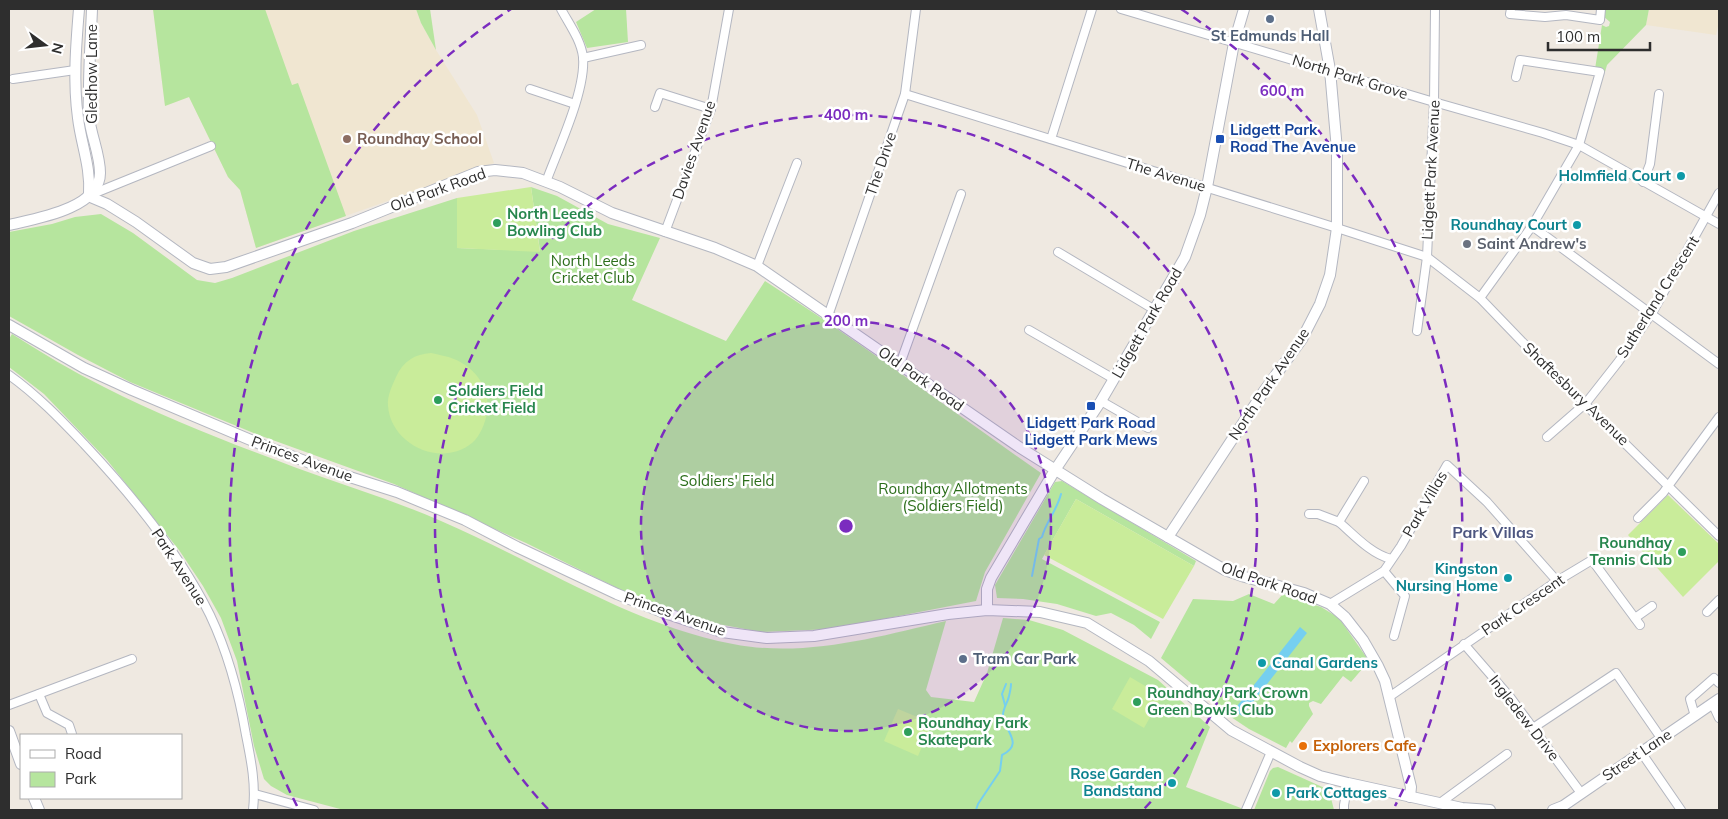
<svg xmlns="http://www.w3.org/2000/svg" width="1728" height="819" viewBox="0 0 1728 819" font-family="Mulish,sans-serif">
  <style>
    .education { fill: #f0e6d1 }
    .green { fill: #b6e59e }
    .pitch { fill: #c9ec9a }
    .water { fill: #75cff0 }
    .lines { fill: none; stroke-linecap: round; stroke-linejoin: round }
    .stream { stroke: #75cff0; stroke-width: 2 }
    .minor-casing { stroke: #b4b7c1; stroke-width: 10 }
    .tertiary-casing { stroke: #b4b7c1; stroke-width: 12 }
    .minor { stroke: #fff; stroke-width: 8 }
    .tertiary { stroke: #fff; stroke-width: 10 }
    .ring { fill: none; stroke: #7b2cbf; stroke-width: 2.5; stroke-dasharray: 9 6 }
    .service-dot { fill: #5c6f8a; stroke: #fff; stroke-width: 2 }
    .education-dot { fill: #8d6e63; stroke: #fff; stroke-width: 2 }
    .transit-dot { fill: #1a4fb4; stroke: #fff; stroke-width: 2 }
    .culture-dot { fill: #0f9aa8; stroke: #fff; stroke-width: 2 }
    .leisure-dot { fill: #2e9e5b; stroke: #fff; stroke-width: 2 }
    .worship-dot { fill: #6b7280; stroke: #fff; stroke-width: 2 }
    .food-dot { fill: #e8710a; stroke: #fff; stroke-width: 2 }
    .labels { text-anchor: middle; stroke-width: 5; stroke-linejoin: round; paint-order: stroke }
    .service-label { font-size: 15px; font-weight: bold; fill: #4e5e75; stroke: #fff }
    .street-label { font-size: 15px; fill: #2e2e2e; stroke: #fff }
    .transit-label { font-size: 15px; font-weight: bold; fill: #164399; stroke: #fff; text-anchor: start }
    .education-label { font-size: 15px; font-weight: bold; fill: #785e54; stroke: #fff; text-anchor: start }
    .culture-label { font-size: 15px; font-weight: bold; fill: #0d838f; stroke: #fff; text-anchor: end }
    .leisure-label { font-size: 15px; font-weight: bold; fill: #27864d; stroke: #fff; text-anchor: start }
    .worship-label { font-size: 15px; font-weight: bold; fill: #5b616d; stroke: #fff; text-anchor: start }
    .park-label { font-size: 15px; fill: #2c6e1b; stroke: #fff }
    .food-label { font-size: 15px; font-weight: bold; fill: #c56008; stroke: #fff; text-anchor: start }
    .neighbourhood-label { font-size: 16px; font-weight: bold; fill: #4d5680; stroke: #fff }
    .centre { fill: #7b2cbf; stroke: #fff; stroke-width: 2.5 }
    .ring-label { font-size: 15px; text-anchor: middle; font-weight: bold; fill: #7b2cbf; stroke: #fff; stroke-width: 5; stroke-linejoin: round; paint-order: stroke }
  </style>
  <rect width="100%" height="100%" fill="#efe9e1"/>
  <g class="education">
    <path d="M153,9H416L421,23L436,50L477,115L494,163L256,248L240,190L228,177L189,97L165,106Z"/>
    <path d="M1649,9H1719V22L1716,35L1646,25Z"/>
  </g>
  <g class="green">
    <path d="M153,9H265L292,85L298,83L346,216L256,248L240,190L228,177L189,97L165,106Z"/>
    <path d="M416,9H430L436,50L421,23Z"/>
    <path d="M596,9H626L628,42L587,48L576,22Z"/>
    <path d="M1604,9H1649L1646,25L1607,65L1605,72L1595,69L1602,25L1606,27L1609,26L1610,22L1603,16Z"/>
    <path d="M531,187L557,196L608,224L660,238L632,300L726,341L765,281C859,341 949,409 1041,473L985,572L976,601L832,629L761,632L718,624L661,607L619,589L526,543L394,484L256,434L130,382L78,355L9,316V232L52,224L75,217L101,214L133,233L197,280L215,283L232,278L354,231L457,198V248L540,251Z"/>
    <path d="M12,334C42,353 72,371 104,387C165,418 230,443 294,467C343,485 393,500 441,521C537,562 629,624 733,644C804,658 877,637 946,621L926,690L931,697L974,702L987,673L1003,618L1029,620L1063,630L1158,680L1210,727L1186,787L1246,810H344L287,795L271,786L264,779L254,746L237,661L221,618L203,586L179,550L107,460L44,394L9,367V339Z"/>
    <path d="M1062,481L1196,561L1194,566L1076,499L1042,559L1160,622L1151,639L1134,625L1111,613L1096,616L1057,604L1023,599L997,598L995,585L1055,482Z"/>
    <path d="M1249,594L1274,604L1283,594L1321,607L1339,618L1369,661L1351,682L1343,676L1321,704L1313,701L1309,703V706L1313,714L1292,743L1290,741L1286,748L1249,729L1231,717L1161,658L1193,599L1233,601Z"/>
    <path d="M1278,767L1329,790L1334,810H1254L1270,771L1273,768Z"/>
  </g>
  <g class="pitch">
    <path d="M531,187L540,252L457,248V198Z"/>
    <path d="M431,353C439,355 447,356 454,359C476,368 491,389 487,413C485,424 480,436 472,443C441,468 391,445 388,406C387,396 392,386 396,377C403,361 415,354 431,353Z"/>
    <path d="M1668,495L1719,544V561L1683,597L1628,535Z"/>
    <path d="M1076,499L1194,566L1163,619L1044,555Z"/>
    <path d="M1130,677L1162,696L1144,728L1112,709Z"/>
    <path d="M898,709L932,723L918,756L884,741Z"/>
  </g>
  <path class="water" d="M1300,627L1307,633L1242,716L1234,710Z"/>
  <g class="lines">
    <g class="stream">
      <path d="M1032,576L1039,539L1042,537C1046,522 1057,510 1061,494"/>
      <path d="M1005,705L1002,694L1006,684"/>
      <path d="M976,810L978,804L1000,771L1002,755C1025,744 1004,731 1003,715C1003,708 1008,702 1009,696C1010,692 1011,688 1011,684"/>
    </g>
    <defs>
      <g id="minor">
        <path d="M1121,9L1434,102L1543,133L1579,145L1719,224"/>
        <path d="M1511,9L1510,14L1545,17L1566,15L1600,20L1601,9"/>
        <path d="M583,58L641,45"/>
        <path d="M13,79L75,70"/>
        <path d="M530,89L575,104"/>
        <path d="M905,94L1337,228L1427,257L1480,298L1534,354L1719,536"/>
        <path d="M655,107L660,93L711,109"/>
        <path d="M1051,139L1092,9"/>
        <path d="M546,182C558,149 586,91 583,57C581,40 569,24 561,9"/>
        <path d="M1643,182L1650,164L1659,94"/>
        <path d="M90,195L211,146"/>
        <path d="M1532,226L1719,364"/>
        <path d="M665,232L711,109L729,9"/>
        <path d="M1058,252L1155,310"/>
        <path d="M757,266L797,163"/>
        <path d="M1480,298L1532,226L1579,145L1600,72L1520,60L1516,77"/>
        <path d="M828,316L905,94L916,9"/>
        <path d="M1029,330L1114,379"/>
        <path d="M1417,331L1427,257L1434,102L1435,9"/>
        <path d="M900,364L961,194"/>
        <path d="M9,375C37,395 60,419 84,444C132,495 179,552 210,615C228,653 239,694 246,735C251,760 256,784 253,810"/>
        <path d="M1101,401L1148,428"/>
        <path d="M1547,437L1586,403L1619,361L1652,313L1719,193"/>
        <path d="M1364,481L1339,522C1354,535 1371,554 1391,559"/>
        <path d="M1309,514H1318L1339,522"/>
        <path d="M1638,518L1663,493L1719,417"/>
        <path d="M1384,571L1405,596L1394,636"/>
        <path d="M1330,604L1384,571L1401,546L1447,465L1487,502L1557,581"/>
        <path d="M1707,612L1719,600"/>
        <path d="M1635,618L1652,606"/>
        <path d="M1464,644L1510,697L1581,793"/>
        <path d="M39,694L47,713L69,725L72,734"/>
        <path d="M1389,697L1557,581L1592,560L1640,625"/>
        <path d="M9,705L132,659"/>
        <path d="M1713,705L1719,718"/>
        <path d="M1695,716L1690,699L1714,678L1719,683"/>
        <path d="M1533,728L1616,673L1661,738"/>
        <path d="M1641,752L1681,810"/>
        <path d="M255,794L314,810"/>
        <path d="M1440,803L1507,754"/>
        <path d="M1246,810L1271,752"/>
        <path d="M1344,810V805L1348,783"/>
      </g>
      <g id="tertiary">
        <path d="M79,9C76,45 73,82 78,118C81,144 91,167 89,195"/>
        <path d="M88,196L107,204L136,222L193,263L210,269L226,267L352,223L478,172L495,170L523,173L560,187L612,213L715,248L757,266L1019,447L1102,499L1225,570L1245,577L1304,593L1330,604L1345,617L1363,640L1378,666L1385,681L1411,787L1410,797"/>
        <path d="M9,225C34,219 100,209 100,173C100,154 91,136 89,117C88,108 89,98 89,90C89,63 91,36 92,9"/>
        <path d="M9,325L84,368L132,390L265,446L334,472L397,492L465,520L517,547L617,594L662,612L722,632L767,638L814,636L948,614L987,610L1040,612L1087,623L1149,661L1231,730L1300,767L1320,776L1348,783L1462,808L1490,810"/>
        <path d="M1168,537L1264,391L1302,339L1320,304L1330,275L1337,228V150L1330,70L1319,9"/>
        <path d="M987,610V589L991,578L1055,470L1101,401L1185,257L1200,215L1207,187L1234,43L1244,9"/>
        <path d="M9,731L21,764"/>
        <path d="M34,798L39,810"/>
        <path d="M1553,810L1563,806L1719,699"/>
      </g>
    </defs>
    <use href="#minor" class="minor-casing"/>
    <use href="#tertiary" class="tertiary-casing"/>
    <use href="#minor" class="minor"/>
    <use href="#tertiary" class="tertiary"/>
  </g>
  <circle cx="846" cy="526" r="205" fill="#7b2cbf" fill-opacity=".12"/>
  <g class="ring">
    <circle cx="846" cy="526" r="205"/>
    <path d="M548 809A411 411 0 1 1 1144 809"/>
    <path d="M297 806A616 616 0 0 1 511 9M1181 9A616 616 0 0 1 1395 806"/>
  </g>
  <g class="service-dot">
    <circle cx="1270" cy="19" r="5"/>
    <circle cx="963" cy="659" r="5"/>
  </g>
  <circle class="education-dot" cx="347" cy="139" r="5"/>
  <g class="transit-dot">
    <rect x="1215" y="134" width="10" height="10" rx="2.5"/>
    <rect x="1086" y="401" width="10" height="10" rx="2.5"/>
  </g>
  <g class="culture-dot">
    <circle cx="1681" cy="176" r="5"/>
    <circle cx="1577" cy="225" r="5"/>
    <circle cx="1508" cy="578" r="5"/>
    <circle cx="1262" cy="663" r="5"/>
    <circle cx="1172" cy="783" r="5"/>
    <circle cx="1276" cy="793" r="5"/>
  </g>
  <g class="leisure-dot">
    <circle cx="497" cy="223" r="5"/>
    <circle cx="438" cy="400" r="5"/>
    <circle cx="1682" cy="552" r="5"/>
    <circle cx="1137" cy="702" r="5"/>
    <circle cx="908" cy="732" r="5"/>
  </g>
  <circle class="worship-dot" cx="1467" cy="244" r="5"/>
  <circle class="food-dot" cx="1303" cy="746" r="5"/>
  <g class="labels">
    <g class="service-label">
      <text x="1270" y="41">St Edmunds Hall</text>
      <text x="973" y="664" text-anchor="start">Tram Car Park</text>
    </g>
    <g class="street-label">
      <text transform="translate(92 74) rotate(-90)" y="5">Gledhow Lane</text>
      <text transform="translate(1350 77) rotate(17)" y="5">North Park Grove</text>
      <text transform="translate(694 150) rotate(-71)" y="5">Davies Avenue</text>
      <text transform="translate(881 164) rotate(-71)" y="5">The Drive</text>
      <text transform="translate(1431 170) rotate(-87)" y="5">Lidgett Park Avenue</text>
      <text transform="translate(1166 175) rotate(17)" y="5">The Avenue</text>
      <text transform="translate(438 190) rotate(-20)" y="5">Old Park Road</text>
      <text transform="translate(1658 297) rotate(-58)" y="5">Sutherland Crescent</text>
      <text transform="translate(1147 323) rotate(-60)" y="5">Lidgett Park Road</text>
      <text transform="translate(921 379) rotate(35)" y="5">Old Park Road</text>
      <text transform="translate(1269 384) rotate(-56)" y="5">North Park Avenue</text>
      <text transform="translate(1576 394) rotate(44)" y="5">Shaftesbury Avenue</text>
      <text transform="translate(302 459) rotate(20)" y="5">Princes Avenue</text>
      <text transform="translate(1425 504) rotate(-60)" y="5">Park Villas</text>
      <text transform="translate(179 567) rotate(57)" y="5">Park Avenue</text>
      <text transform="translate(1269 583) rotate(19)" y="5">Old Park Road</text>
      <text transform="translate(1523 605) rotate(-34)" y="5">Park Crescent</text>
      <text transform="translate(675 614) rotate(19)" y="5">Princes Avenue</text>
      <text transform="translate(1524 718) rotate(52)" y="5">Ingledew Drive</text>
      <text transform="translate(1637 755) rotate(-34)" y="5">Street Lane</text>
    </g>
    <g class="transit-label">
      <text x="1230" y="135">Lidgett Park<tspan x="1230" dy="17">Road The Avenue</tspan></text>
      <text x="1091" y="428" text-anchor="middle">Lidgett Park Road<tspan x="1091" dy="17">Lidgett Park Mews</tspan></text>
    </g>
    <g class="education-label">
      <text x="357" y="144">Roundhay School</text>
    </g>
    <g class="culture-label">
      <text x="1671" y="181">Holmfield Court</text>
      <text x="1567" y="230">Roundhay Court</text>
      <text x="1498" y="574">Kingston<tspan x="1498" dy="17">Nursing Home</tspan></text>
      <text x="1272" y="668" text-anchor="start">Canal Gardens</text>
      <text x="1162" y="779">Rose Garden<tspan x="1162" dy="17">Bandstand</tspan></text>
      <text x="1286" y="798" text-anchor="start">Park Cottages</text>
    </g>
    <g class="leisure-label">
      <text x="507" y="219">North Leeds<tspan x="507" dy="17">Bowling Club</tspan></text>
      <text x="448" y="396">Soldiers Field<tspan x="448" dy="17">Cricket Field</tspan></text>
      <text x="1672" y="548" text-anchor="end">Roundhay<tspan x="1672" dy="17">Tennis Club</tspan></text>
      <text x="1147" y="698">Roundhay Park Crown<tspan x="1147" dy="17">Green Bowls Club</tspan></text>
      <text x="918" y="728">Roundhay Park<tspan x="918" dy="17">Skatepark</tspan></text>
    </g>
    <g class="worship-label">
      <text x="1477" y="249">Saint Andrew's</text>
    </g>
    <g class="park-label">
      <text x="593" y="266">North Leeds<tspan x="593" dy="17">Cricket Club</tspan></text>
      <text x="727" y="486">Soldiers' Field</text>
      <text x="953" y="494">Roundhay Allotments<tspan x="953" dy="17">(Soldiers Field)</tspan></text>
    </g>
    <g class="food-label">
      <text x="1313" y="751">Explorers Cafe</text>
    </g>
    <g class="neighbourhood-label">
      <text x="1493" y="538">Park Villas</text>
    </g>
  </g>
  <circle cx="846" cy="526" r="8" class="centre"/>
  <g class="ring-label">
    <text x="1282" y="96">600 m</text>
    <text x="846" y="120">400 m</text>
    <text x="846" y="326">200 m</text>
  </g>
  <rect width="1728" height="819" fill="none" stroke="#2e2e2e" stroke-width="20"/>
  <rect x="20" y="734" width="162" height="65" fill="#ffffff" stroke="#ababab"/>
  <rect x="30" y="750" width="25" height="8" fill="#ffffff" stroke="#ababab"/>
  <text x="65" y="759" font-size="15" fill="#2e2e2e">Road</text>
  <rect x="30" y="772" width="25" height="15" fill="#b6e59e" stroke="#ababab"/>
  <text x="65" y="784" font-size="15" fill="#2e2e2e">Park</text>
  <g transform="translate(45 45) rotate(105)" stroke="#ffffff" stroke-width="4" paint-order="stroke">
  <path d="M0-4L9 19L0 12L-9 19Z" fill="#2e2e2e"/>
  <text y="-8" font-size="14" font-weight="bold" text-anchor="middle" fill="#2e2e2e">N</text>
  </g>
  <path d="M1548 42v8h102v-8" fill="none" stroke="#2e2e2e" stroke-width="2.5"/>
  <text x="1556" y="42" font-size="15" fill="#2e2e2e" stroke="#ffffff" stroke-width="4" paint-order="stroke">100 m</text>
</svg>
